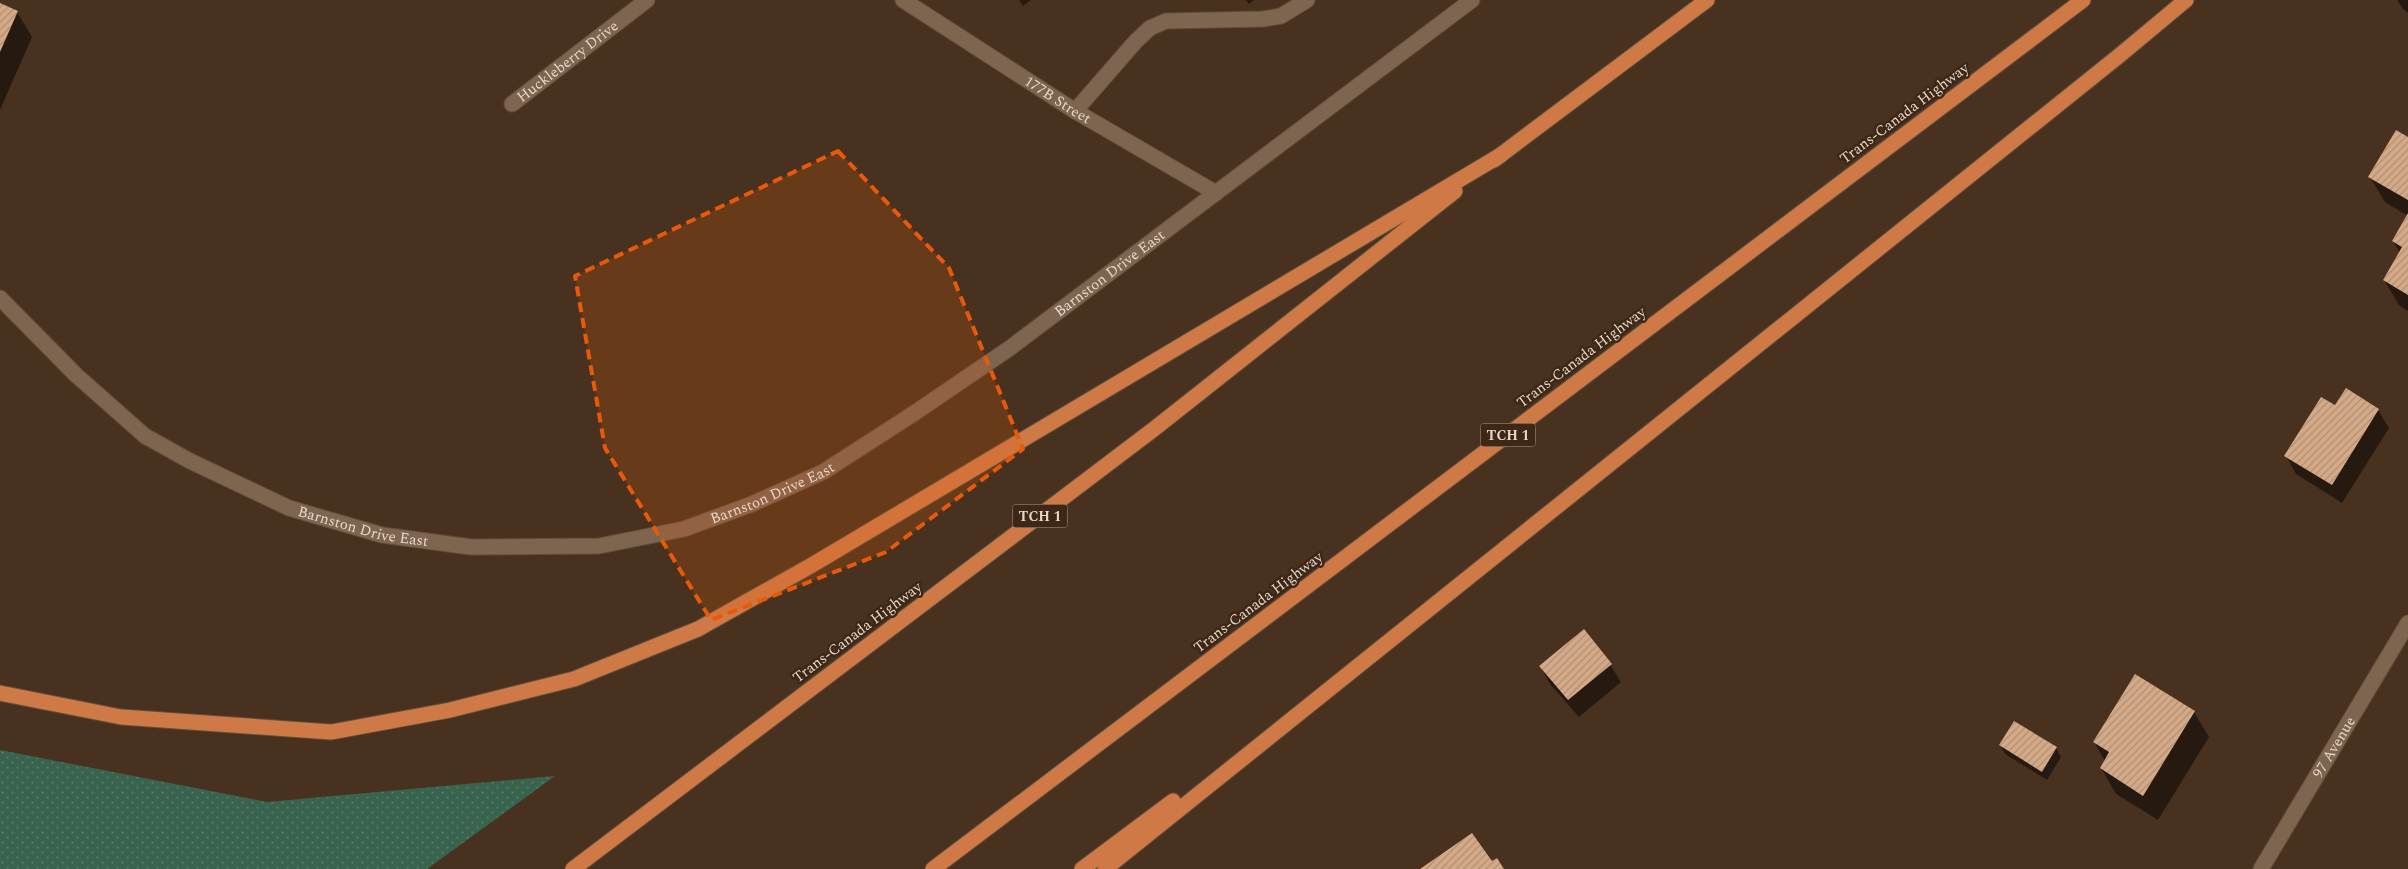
<svg xmlns="http://www.w3.org/2000/svg" width="2408" height="869" viewBox="0 0 2408 869" font-family="Spectral,serif">
  <style>
    .grass { fill: url(#grass-dots) }
    .shadow { fill: #0007 }
    .building { fill: url(#building-hatch) }
    .lines { fill: none; stroke-linecap: round; stroke-linejoin: round }
    .service-casing { stroke: #624f3e; stroke-width: 17 }
    .minor-casing { stroke: #624f3e; stroke-width: 17 }
    .tertiary-casing { stroke: #624f3e; stroke-width: 17 }
    .motorway-casing { stroke: #624f3e; stroke-width: 17 }
    .service { stroke: #7d6550; stroke-width: 15 }
    .minor { stroke: #7d6550; stroke-width: 15 }
    .tertiary { stroke: #7d6550; stroke-width: 15 }
    .motorway { stroke: #cf7a46; stroke-width: 15 }
    .marked { fill: #e8590c; fill-opacity: 0.2; stroke: #e8590c; stroke-width: 4; stroke-dasharray: 10 6; stroke-linejoin: round }
    .labels { text-anchor: middle; stroke-width: 5; stroke-linejoin: round; paint-order: stroke }
    .shield { fill: #3e2815; stroke: #b4a295; stroke-width: 1 }
    .shield-label { font-size: 14px; font-weight: bold; fill: #e6d7cc }
    .street-label { font-size: 15px; fill: #e6d7cc; stroke: #3e2815 }
  </style>
  <defs>
    <pattern id="grass-dots" width="8" height="8" patternUnits="userSpaceOnUse" patternTransform="scale(1.25)"><rect width="8" height="8" fill="#38644f"/><path d="M2 2h.1M6 6h.1" fill="none" stroke="#557967" stroke-width="1.8" stroke-linecap="round"/></pattern>
    <pattern id="building-hatch" width="6" height="6" patternUnits="userSpaceOnUse" patternTransform="scale(1.25)"><rect width="6" height="6" fill="#d4a987"/><path d="M-1 1l2-2M0 6l6-6M5 7l2-2" fill="none" stroke="#b08f74"/></pattern>
  </defs>
  <rect width="100%" height="100%" fill="#48321f"/>
  <path class="grass" d="M0,750L267,802L555,776L427,869H0Z"/>
  <g class="shadow">
    <path d="M1019,0H1031L1023,6Z"/>
    <path d="M1246,0H1254L1249,4Z"/>
    <path d="M2397,0H2408V13L2403,9Z"/>
    <path d="M0,5L17,12L32,37L0,110Z"/>
    <path d="M2408,138V311L2399,305L2384,280L2400,253L2393,241L2408,216L2385,202L2370,177Z"/>
    <path d="M2335,407L2378,410L2389,428L2342,503L2296,474L2286,456Z"/>
    <path d="M1610,664L1621,682L1579,717L1550,684L1540,666Z"/>
    <path d="M2194,712L2209,737L2158,820L2116,794L2101,768L2105,761L2094,742Z"/>
    <path d="M2000,745L2056,748L2061,757L2047,780L2005,754Z"/>
  </g>
  <g class="building">
    <path d="M0,3L18,11L0,52Z"/>
    <path d="M2396,130L2408,137V200L2368,177Z"/>
    <path d="M2408,213V295L2383,280L2402,247L2392,241Z"/>
    <path d="M2346,388L2379,409L2332,485L2284,456L2321,397L2335,405Z"/>
    <path d="M1584,629L1612,664L1568,700L1539,666Z"/>
    <path d="M2135,674L2195,711L2143,796L2100,768L2109,752L2093,742Z"/>
    <path d="M2014,721L2057,747L2042,772L1999,745Z"/>
    <path d="M1472,833L1492,861L1497,858L1504,869H1420Z"/>
  </g>
  <g class="lines">
    <defs>
      <path id="service" d="M1075,111L1136,41L1150,28L1166,21L1263,19L1281,16L1307,0"/>
      <g id="minor">
        <path id="s1" d="M903,0L1075,111L1216,193"/>
        <path id="s2" d="M512,104L647,0"/>
        <path id="s3" d="M2261,869L2408,623"/>
      </g>
      <g id="tertiary">
        <path id="s4" d="M0,298L76,375L145,436L190,461L289,508L382,535L471,547L599,546L684,529L752,504L823,472L913,414L1010,348L1472,0"/>
      </g>
      <g id="motorway">
        <path d="M1494,160L1707,0"/>
        <path d="M0,693L121,717L331,732L450,710L574,679L698,629L812,565L1501,155"/>
        <path d="M573,869L1154,429L1455,191"/>
        <path d="M933,869L2083,0"/>
        <path d="M1082,869L1173,801"/>
        <path d="M1105,869L2120,55L2186,0"/>
      </g>
    </defs>
    <use href="#service" class="service-casing"/>
    <use href="#minor" class="minor-casing"/>
    <use href="#tertiary" class="tertiary-casing"/>
    <use href="#motorway" class="motorway-casing"/>
    <use href="#service" class="service"/>
    <use href="#minor" class="minor"/>
    <use href="#tertiary" class="tertiary"/>
    <use href="#motorway" class="motorway"/>
  </g>
  <path class="marked" d="M838,151L949,268L1023,449L886,552L711,620L605,448L575,276Z"/>
  <g class="labels">
    <g class="shield">
      <rect x="1480.5" y="423.5" width="55" height="23" rx="4"/>
      <rect x="1012.5" y="504.5" width="55" height="23" rx="4"/>
    </g>
    <g class="shield-label">
      <text x="1508" y="440">TCH 1</text>
      <text x="1040" y="521">TCH 1</text>
    </g>
    <g class="street-label">
      <text dy="5" stroke="none"><textPath href="#s2" startOffset="70">Huckleberry Drive</textPath></text>
      <text dy="5" stroke="none"><textPath href="#s1" startOffset="184">177B Street</textPath></text>
      <text transform="translate(1904 113) rotate(-37)" y="5">Trans-Canada Highway</text>
      <text dy="5" stroke="none"><textPath href="#s4" startOffset="1262">Barnston Drive East</textPath></text>
      <text transform="translate(1581 357) rotate(-37)" y="5">Trans-Canada Highway</text>
      <text dy="5" stroke="none"><textPath href="#s4" startOffset="858">Barnston Drive East</textPath></text>
      <text dy="5" stroke="none"><textPath href="#s4" startOffset="438">Barnston Drive East</textPath></text>
      <text transform="translate(1258 602) rotate(-37)" y="5">Trans-Canada Highway</text>
      <text transform="translate(857 632) rotate(-37)" y="5">Trans-Canada Highway</text>
      <text dy="5" stroke="none"><textPath href="#s3" startOffset="142">97 Avenue</textPath></text>
    </g>
  </g>
</svg>
